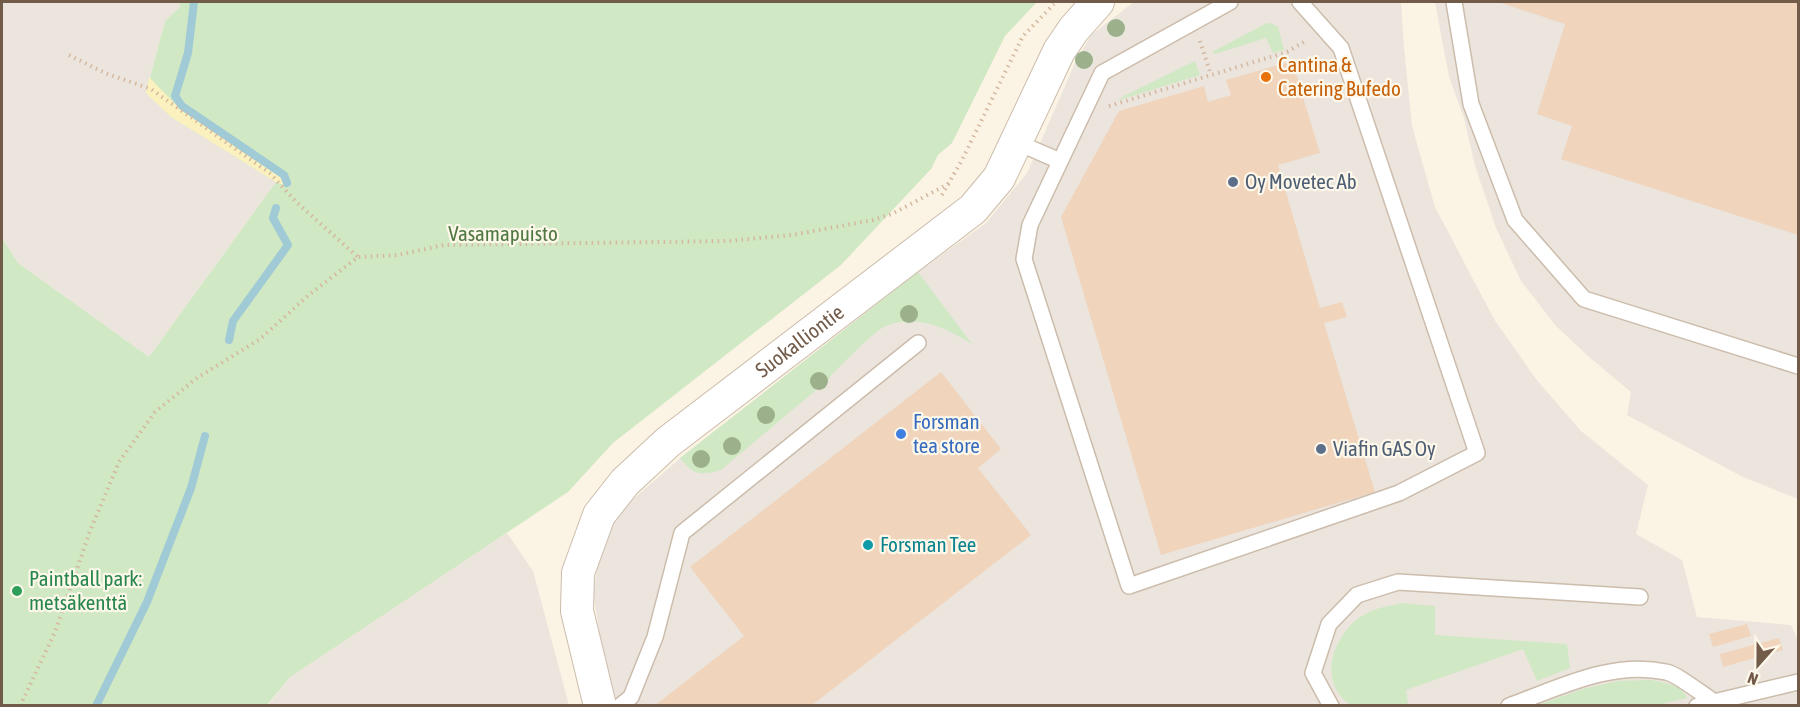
<svg xmlns="http://www.w3.org/2000/svg" width="1800" height="707" viewBox="0 0 1800 707" font-family="'Asap Condensed',sans-serif">
  <style>
    .industrial { fill: #ebe5de }
    .green { fill: #d0e8c3 }
    .sand { fill: #faf1bf }
    .lines { fill: none; stroke-linecap: round; stroke-linejoin: round }
    .stream { stroke: #a0cad5; stroke-width: 8 }
    .building { fill: #f0d4bc }
    .lane-casing { stroke: #ccbcab; stroke-width: 18 }
    .street-casing { stroke: #ccbcab; stroke-width: 34 }
    .path { stroke: #d4b8a0; stroke-width: 4; stroke-dasharray: 1.5 4.5; stroke-linecap: butt }
    .lane { stroke: #fff; stroke-width: 15 }
    .street { stroke: #fff; stroke-width: 32 }
    .tree { fill: #9cb08b }
    .food-dot { fill: #e8710a; stroke: #fef8ea; stroke-width: 2 }
    .service-dot { fill: #5c6f8a; stroke: #fef8ea; stroke-width: 2 }
    .shop-dot { fill: #3f7fe0; stroke: #fef8ea; stroke-width: 2 }
    .culture-dot { fill: #0f9aa8; stroke: #fef8ea; stroke-width: 2 }
    .leisure-dot { fill: #2e9e5b; stroke: #fef8ea; stroke-width: 2 }
    .labels { text-anchor: middle; stroke-width: 4.5; stroke-linejoin: round; paint-order: stroke }
    .food-label { font-size: 21px; fill: #c56008; stroke: #fef8ea; text-anchor: start }
    .service-label { font-size: 21px; fill: #4e5e75; stroke: #fef8ea; text-anchor: start }
    .park-label { font-size: 21px; fill: #4f7842; stroke: #fef8ea }
    .street-label { font-size: 21px; fill: #735b4a; stroke: #fef8ea }
    .shop-label { font-size: 21px; fill: #366cbe; stroke: #fef8ea; text-anchor: start }
    .culture-label { font-size: 21px; fill: #0d838f; stroke: #fef8ea; text-anchor: start }
    .leisure-label { font-size: 21px; fill: #27864d; stroke: #fef8ea; text-anchor: start }
  </style>
  <rect width="100%" height="100%" fill="#fbf4e4"/>
  <g class="industrial">
    <path d="M2,2H180V7L165,21L146,93L171,117L276,182L149,357L18,263L2,238Z"/>
    <path d="M1134,2H1401L1404,47L1412,126L1435,207L1494,319L1536,379L1581,431L1648,485L1636,534L1682,560L1697,617L1791,625L1798,641V705H614L603,657L593,591L602,545L618,512L684,455L918,272L986,223L1027,173L1075,63L1091,35Z"/>
    <path d="M1435,2H1798V499L1743,477L1627,415L1631,392L1588,356L1556,326L1521,281L1496,228L1475,166L1464,118L1449,77Z"/>
    <path d="M507,533L533,571L569,705L267,706L290,677L481,548Z"/>
  </g>
  <g class="green">
    <path d="M180,2H1037L1005,36L952,143L938,155L931,169L841,265L613,443L568,492L290,677L267,705H2V238L18,263L149,357L276,182L171,117L146,93L165,21L180,7Z"/>
    <path d="M1267,23H1271L1278,27L1284,50L1273,53L1266,38L1215,54L1212,52Z"/>
    <path d="M1195,61L1200,75L1116,101L1124,96Z"/>
    <path d="M918,272L972,344C948,329 918,314 888,325C872,332 846,361 832,374L829,379L721,470C700,476 694,475 680,458L684,455Z"/>
    <path d="M1403,603L1435,606V635L1567,644L1570,668L1537,681L1523,649L1406,690L1408,705C1397,706 1360,707 1353,706C1348,704 1341,697 1339,694C1322,671 1336,637 1356,620C1370,609 1386,606 1403,603Z"/>
    <path d="M1651,680C1664,683 1681,684 1687,698L1652,706L1538,705L1583,689L1618,681Z"/>
  </g>
  <path class="sand" d="M149,77L179,108L282,178L284,185L276,182L171,117L146,93Z"/>
  <g class="lines">
    <g class="stream">
      <path d="M194,2L188,53L175,96L182,106L284,175L287,183"/>
      <path d="M229,340L233,321L288,245L273,218L276,208"/>
      <path d="M96,706L147,602L191,488L205,436"/>
    </g>
  </g>
  <g class="building">
    <path d="M1498,2H1798V235L1561,159L1572,126L1537,114L1565,24Z"/>
    <path d="M1292,61L1320,153L1278,165L1320,308L1342,302L1347,317L1324,323L1375,492L1161,555L1061,217L1119,111L1204,86L1208,102L1231,95L1226,80Z"/>
    <path d="M941,372L1001,449L978,468L1031,535L811,706H654L744,636L690,567Z"/>
    <path d="M1747,624L1751,636L1713,647L1709,634Z"/>
    <path d="M1779,638L1783,650L1723,667L1720,654Z"/>
  </g>
  <g class="lines">
    <defs>
      <g id="lane">
        <path d="M1230,2L1102,73L1030,225L1024,259L1129,586L1399,493L1477,453L1341,48L1300,2"/>
        <path d="M1454,2L1471,104L1515,220L1584,299L1798,366"/>
        <path d="M1016,142L1060,161"/>
        <path d="M620,706L631,697L655,637L682,533L918,343"/>
        <path d="M1331,706L1313,673L1329,624L1357,595L1398,582L1640,597"/>
        <path d="M1509,706C1558,688 1612,660 1666,672C1677,674 1702,694 1713,701"/>
        <path d="M1697,706L1798,682"/>
      </g>
      <g id="street">
        <path id="s1" d="M600,706L577,611L578,573L599,515L625,482L668,442L973,209L999,178L1059,51L1074,29L1098,2"/>
      </g>
    </defs>
    <use href="#lane" class="lane-casing"/>
    <use href="#street" class="street-casing"/>
    <g class="path">
      <path d="M1200,41L1211,75"/>
      <path d="M69,55L105,73L151,89L271,174L295,201L358,257"/>
      <path d="M1109,106L1287,52L1307,40"/>
      <path d="M942,195L962,160L1023,36L1054,4"/>
      <path d="M20,706L55,632L90,531L119,462L155,412L197,378L260,339L310,294L358,257L398,255L444,245L728,241L792,235L873,220L892,214L950,183"/>
    </g>
    <use href="#lane" class="lane"/>
    <use href="#street" class="street"/>
  </g>
  <g class="tree">
    <circle cx="1116" cy="28" r="9"/>
    <circle cx="1084" cy="60" r="9"/>
    <circle cx="909" cy="314" r="9"/>
    <circle cx="819" cy="381" r="9"/>
    <circle cx="766" cy="415" r="9"/>
    <circle cx="732" cy="446" r="9"/>
    <circle cx="701" cy="459" r="9"/>
  </g>
  <circle class="food-dot" cx="1266" cy="77" r="6"/>
  <g class="service-dot">
    <circle cx="1233" cy="182" r="6"/>
    <circle cx="1321" cy="449" r="6"/>
  </g>
  <circle class="shop-dot" cx="901" cy="434" r="6"/>
  <circle class="culture-dot" cx="868" cy="545" r="6"/>
  <circle class="leisure-dot" cx="17" cy="591" r="6"/>
  <g class="labels">
    <g class="food-label">
      <text x="1278" y="72">Cantina &amp;<tspan x="1278" dy="24">Catering Bufedo</tspan></text>
    </g>
    <g class="service-label">
      <text x="1245" y="189">Oy Movetec Ab</text>
      <text x="1333" y="456">Viafin GAS Oy</text>
    </g>
    <g class="park-label">
      <text x="503" y="241">Vasamapuisto</text>
    </g>
    <g class="street-label">
      <text dy="7" stroke="none"><textPath href="#s1" startOffset="464">Suokalliontie</textPath></text>
    </g>
    <g class="shop-label">
      <text x="913" y="429">Forsman<tspan x="913" dy="24">tea store</tspan></text>
    </g>
    <g class="culture-label">
      <text x="880" y="552">Forsman Tee</text>
    </g>
    <g class="leisure-label">
      <text x="29" y="586">Paintball park:<tspan x="29" dy="24">metsäkenttä</tspan></text>
    </g>
  </g>
  <rect width="1800" height="707" fill="none" stroke="#735b4a" stroke-width="6"/>
  <g transform="translate(1758 665) rotate(201)" stroke="#fef8ea" stroke-width="4.5" paint-order="stroke">
  <path d="M0-4.5L10 22L0 15L-10 22Z" fill="#735b4a"/>
  <text y="-9" font-size="16" font-weight="bold" text-anchor="middle" fill="#735b4a">N</text>
  </g>
</svg>
